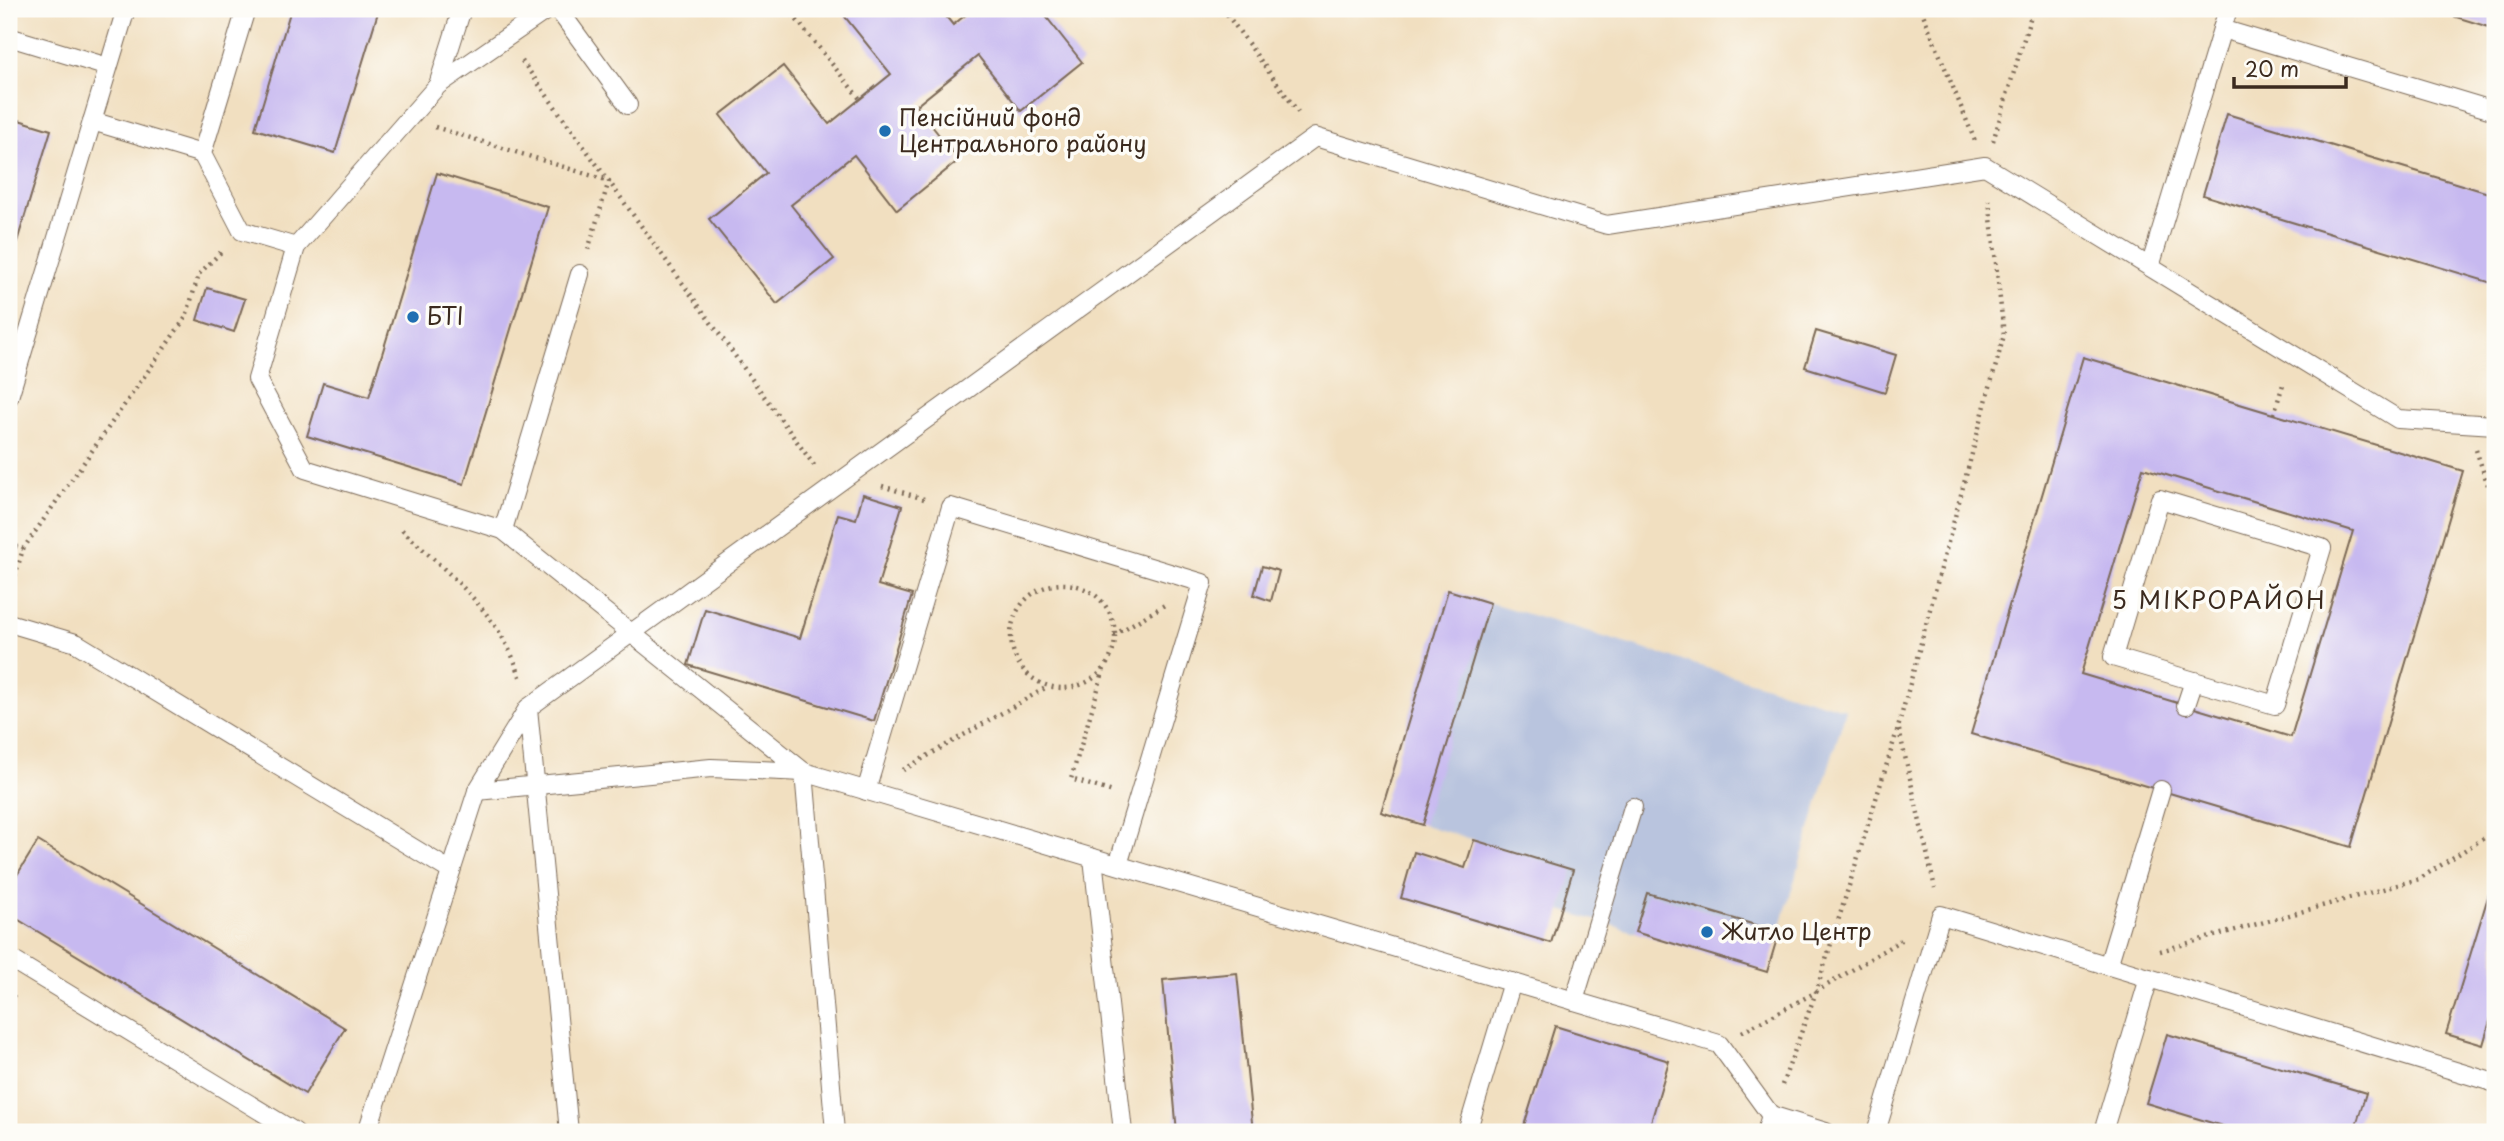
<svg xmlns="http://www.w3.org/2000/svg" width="2504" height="1141" viewBox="0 0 2504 1141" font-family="'Playpen Sans',sans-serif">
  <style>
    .industrial { fill: #b9c4de }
    .building { fill: #c7b9f0; fill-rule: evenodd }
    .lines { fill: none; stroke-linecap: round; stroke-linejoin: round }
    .lane-casing { stroke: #7b6957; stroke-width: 20 }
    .path { stroke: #7b6957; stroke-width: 4.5; stroke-dasharray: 2 5; stroke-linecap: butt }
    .lane { stroke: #fff; stroke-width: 18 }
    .poi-dot { fill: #1f6fb2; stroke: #fdfcf7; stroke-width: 2.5 }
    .labels { text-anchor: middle; stroke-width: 7; stroke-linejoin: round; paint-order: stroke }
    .poi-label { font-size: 23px; fill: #3b2a1e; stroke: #fdfcf7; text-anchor: start }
    .neighbourhood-label { font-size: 24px; letter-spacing: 2px; fill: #3b2a1e; stroke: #fdfcf7 }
  </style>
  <rect width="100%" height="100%" fill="#fdfcf7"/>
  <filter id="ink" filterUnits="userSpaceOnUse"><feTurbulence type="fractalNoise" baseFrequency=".0143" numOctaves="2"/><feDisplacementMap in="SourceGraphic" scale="14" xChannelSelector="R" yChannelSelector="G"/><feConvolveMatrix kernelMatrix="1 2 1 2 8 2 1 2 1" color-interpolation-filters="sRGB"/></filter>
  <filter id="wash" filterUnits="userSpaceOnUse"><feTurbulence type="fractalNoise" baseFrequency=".00686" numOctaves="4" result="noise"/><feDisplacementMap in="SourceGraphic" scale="28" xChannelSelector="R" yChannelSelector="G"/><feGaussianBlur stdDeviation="1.57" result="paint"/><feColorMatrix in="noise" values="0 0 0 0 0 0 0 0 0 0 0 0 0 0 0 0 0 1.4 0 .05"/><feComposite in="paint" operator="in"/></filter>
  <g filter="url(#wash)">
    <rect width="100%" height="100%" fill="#f1dfc0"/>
    <path class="industrial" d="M1448,590L1846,710L1779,932L1648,893L1635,932L1561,910L1573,870L1381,812Z"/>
    <g id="blocks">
      <g class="building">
        <path d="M291,9H379L335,153L255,129Z"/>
        <path d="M855,9H940L953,25L973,9H1040L1082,62L1021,111L978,56L916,106L959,160L897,210L854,155L791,205L834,259L777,304L709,219L766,173L720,115L783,66L829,124L891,74L845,17Z"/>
        <path d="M2430,9H2495V29Z"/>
        <path d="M2227,114L2495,195V284L2203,195Z"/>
        <path d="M9,117L51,130L9,268Z"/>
        <path d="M437,173L548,207L464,484L307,436L323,383L369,397Z"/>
        <path d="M207,288L245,299L234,332L197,320Z"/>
        <path d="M1816,331L1896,355L1885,392L1805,367Z"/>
        <path d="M2083,357L2463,471L2351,847L1971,734ZM2143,468L2353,531L2291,737L2081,674Z"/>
        <path d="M863,494L902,506L878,585L912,595L874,721L688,665L705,609L800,638L838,514L856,519Z"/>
        <path d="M1262,566L1279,571L1271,601L1254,595Z"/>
        <path d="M1448,590L1490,603L1423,825L1381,812Z"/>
        <path d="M1474,840L1573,870L1551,943L1401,898L1414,852L1465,868Z"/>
        <path d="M38,841L345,1028L305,1094L9,914V888Z"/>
        <path d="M2495,874V1004L2483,1045L2446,1034Z"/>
        <path d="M1647,893L1779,932L1767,972L1635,932Z"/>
        <path d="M1237,973L1253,1132H1177L1163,980Z"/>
        <path d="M1555,1026L1669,1061L1648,1132H1522Z"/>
        <path d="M2167,1034L2366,1093L2354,1132H2242L2146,1103Z"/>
      </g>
    </g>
  </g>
  <g filter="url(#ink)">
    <use href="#blocks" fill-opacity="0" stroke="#7b6957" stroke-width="2"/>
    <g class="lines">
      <defs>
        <g id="lane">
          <path d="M246,9L202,154L242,231L296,247"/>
          <path d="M548,9L438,85L296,247L257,379L305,469L503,530L804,772L835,1132"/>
          <path d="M558,9L628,105"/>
          <path d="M2222,29L2495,111"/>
          <path d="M9,37L108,67"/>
          <path d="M438,85L462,9"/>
          <path d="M92,121L202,154"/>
          <path d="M2150,267L2228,9"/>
          <path d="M9,397L126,9"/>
          <path d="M2160,499L2322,548L2275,705L2113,657Z"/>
          <path d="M503,530L580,274"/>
          <path d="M9,623L76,643L451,871"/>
          <path d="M2186,705L2194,681"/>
          <path d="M528,708L569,1132"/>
          <path d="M477,791L711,768L804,772L1719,1044L1783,1132"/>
          <path d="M866,791L951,507L1203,583L1118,865"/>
          <path d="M1093,858L1123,1132"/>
          <path d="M9,958L295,1132"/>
          <path d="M2108,966L2161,790"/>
          <path d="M1574,1001L1633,807"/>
          <path d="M367,1132L477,791L528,708L1315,137L1607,225L1985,166L2398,419L2495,425"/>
          <path d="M1467,1132L1512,982"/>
          <path d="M1766,1132L1771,1115L1826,1132"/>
          <path d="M1876,1132L1941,915L2495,1083"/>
          <path d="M2103,1132L2149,978"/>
        </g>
      </defs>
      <use href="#lane" class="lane-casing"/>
      <g class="path">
        <path d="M788,9L860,99"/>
        <path d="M1223,9L1301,116"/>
        <path d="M1921,9L1975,141"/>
        <path d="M522,61L816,468"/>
        <path d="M435,127L609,181L588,250"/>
        <path d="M1993,141L2033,9"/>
        <path d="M2274,414L2284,381"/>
        <path d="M2476,450L2495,506"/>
        <path d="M882,486L924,499"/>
        <path d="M402,530C449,574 503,616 521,680"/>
        <path d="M9,544L23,549"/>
        <circle cx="1063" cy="636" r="52"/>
        <path d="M9,596L23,549L186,317L199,274L224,249"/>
        <path d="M1114,635L1168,603"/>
        <path d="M1104,669L1071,779L1113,792"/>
        <path d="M1899,730L1935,888"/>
        <path d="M903,770L1047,687"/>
        <path d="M2160,951L2419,879L2495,831"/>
        <path d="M9,1010L14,994"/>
        <path d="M1742,1032L1816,992L1904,938"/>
        <path d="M1782,1085L1816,992L1898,728L2004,335L1989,200"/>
      </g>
      <use href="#lane" class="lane"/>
    </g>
  </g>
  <g class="poi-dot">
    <circle cx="885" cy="131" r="7"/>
    <circle cx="413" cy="317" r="7"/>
    <circle cx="1707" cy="932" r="7"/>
  </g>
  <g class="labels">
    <g class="poi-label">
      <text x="899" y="126">Пенсійний фонд<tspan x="899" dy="26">Центрального району</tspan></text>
      <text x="427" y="325">БТІ</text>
      <text x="1721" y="940">Житло Центр</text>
    </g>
    <g class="neighbourhood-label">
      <text x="2219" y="609">5 МІКРОРАЙОН</text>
    </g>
  </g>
  <rect width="2504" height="1141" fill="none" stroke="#fdfcf7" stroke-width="35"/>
  <path d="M2234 77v10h112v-10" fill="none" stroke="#3b2a1e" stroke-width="3.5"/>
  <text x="2245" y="77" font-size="21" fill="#3b2a1e" stroke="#fdfcf7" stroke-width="5" paint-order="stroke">20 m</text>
</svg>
